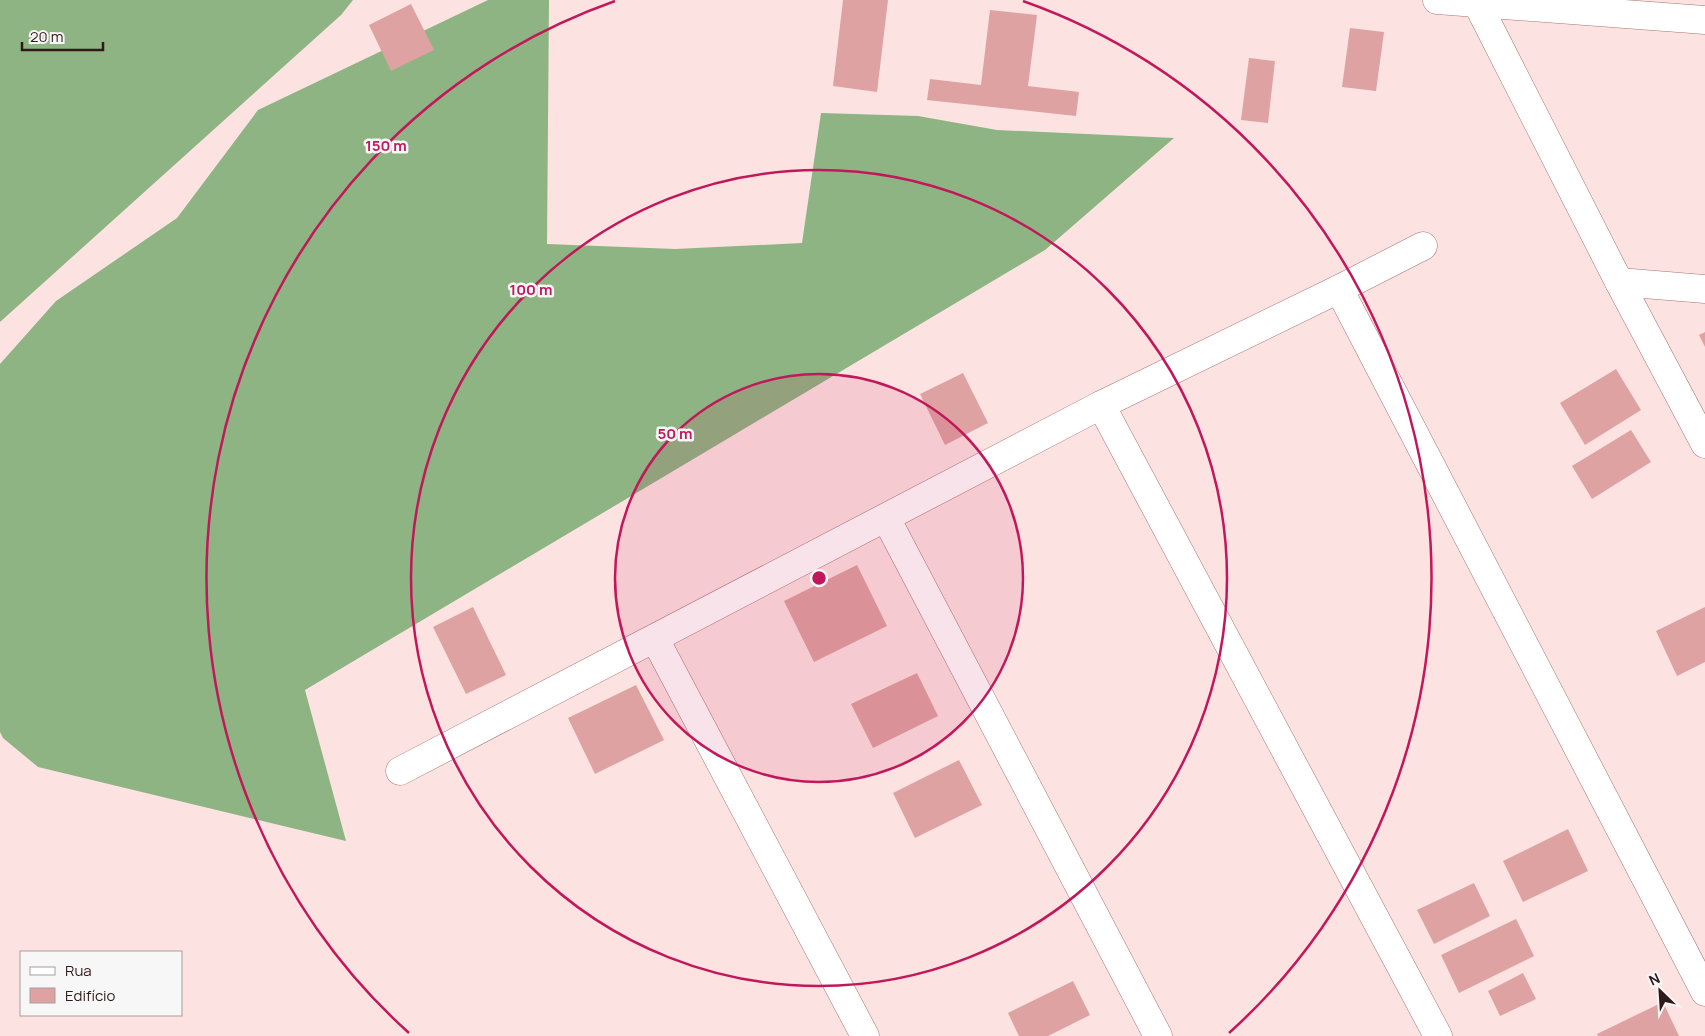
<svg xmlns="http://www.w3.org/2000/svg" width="1705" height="1036" viewBox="0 0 1705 1036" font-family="Manrope,sans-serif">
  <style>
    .forest { fill: #8db482 }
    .building { fill: #dda2a1 }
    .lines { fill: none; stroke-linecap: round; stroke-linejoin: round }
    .minor-casing { stroke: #aa7373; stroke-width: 29 }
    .minor { stroke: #fff; stroke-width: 28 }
    .ring { fill: none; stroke: #c2185b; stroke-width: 2.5 }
    .centre { fill: #c2185b; stroke: #f7f7f7; stroke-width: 2.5 }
    .ring-label { font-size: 15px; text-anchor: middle; font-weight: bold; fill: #c2185b; stroke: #f7f7f7; stroke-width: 5; stroke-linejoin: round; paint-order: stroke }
  </style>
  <rect width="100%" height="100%" fill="#fce3e2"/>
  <g class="forest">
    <path d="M0,0H353L341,15L0,322Z"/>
    <path d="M488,0H549L547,244L675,249L802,243L821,113L918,116L997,130L1174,138L1045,250L305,690L346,841L38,767L3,738L0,732V364L56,301L177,218L258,110Z"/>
  </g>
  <g class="building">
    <path d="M843,0H888L877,92L833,86Z"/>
    <path d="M411,4L434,50L391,71L369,25Z"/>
    <path d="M990,10L1037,15L1028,86L1079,92L1076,116L927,100L930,79L981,85Z"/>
    <path d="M1350,28L1384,32L1376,91L1342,87Z"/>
    <path d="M1249,58L1275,61L1268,123L1241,120Z"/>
    <path d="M1705,332V347L1699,335Z"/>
    <path d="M1616,369L1641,410L1585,445L1560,403Z"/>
    <path d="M963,373L988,423L945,445L920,394Z"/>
    <path d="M1631,430L1651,462L1592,499L1572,466Z"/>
    <path d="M857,565L887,626L814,662L784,601Z"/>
    <path d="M473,607L506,675L466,694L433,627Z"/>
    <path d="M1705,607V662L1677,676L1656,631Z"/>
    <path d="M917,673L938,716L873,748L851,704Z"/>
    <path d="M636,685L664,740L595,774L568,718Z"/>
    <path d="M959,760L982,805L915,838L893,793Z"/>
    <path d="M1568,829L1588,871L1523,902L1503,861Z"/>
    <path d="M1474,883L1490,916L1434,944L1417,910Z"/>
    <path d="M1516,919L1534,956L1459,993L1441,955Z"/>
    <path d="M1523,973L1536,999L1500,1016L1488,991Z"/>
    <path d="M1073,981L1090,1015L1048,1036H1019L1008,1013Z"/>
    <path d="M1663,1002L1679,1036H1598L1597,1034Z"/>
  </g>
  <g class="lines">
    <defs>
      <g id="minor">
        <path d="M1437,0L1705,20"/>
        <path d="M1477,3L1619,282L1705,444"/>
        <path d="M1619,282L1705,289"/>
        <path d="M1339,289L1705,992"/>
        <path d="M1101,405L1438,1036"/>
        <path d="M886,518L1158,1036"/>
        <path d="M655,639L865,1036"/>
        <path d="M400,771L1101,405L1339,289L1423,246"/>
      </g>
    </defs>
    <use href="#minor" class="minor-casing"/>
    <use href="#minor" class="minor"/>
  </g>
  <circle cx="819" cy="578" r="204" fill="#c2185b" fill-opacity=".12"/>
  <g class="ring">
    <circle cx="819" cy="578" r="204"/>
    <circle cx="819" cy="578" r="408"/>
    <path d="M409 1033A612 612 0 0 1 615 1M1023 1A612 612 0 0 1 1229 1033"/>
  </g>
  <circle cx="819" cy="578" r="8" class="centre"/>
  <g class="ring-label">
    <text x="386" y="151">150 m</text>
    <text x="531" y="295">100 m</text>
    <text x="675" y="439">50 m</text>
  </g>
  <rect x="20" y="951" width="162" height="65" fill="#f7f7f7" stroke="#a79e9f"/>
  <rect x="30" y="967" width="25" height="8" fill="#ffffff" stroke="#a79e9f"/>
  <text x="65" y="976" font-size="15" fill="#2f191a">Rua</text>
  <rect x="30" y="988" width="25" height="15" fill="#dda2a1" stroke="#a79e9f"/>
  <text x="65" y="1001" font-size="15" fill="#2f191a">Edifício</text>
  <g transform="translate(1660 991) rotate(335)" stroke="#f7f7f7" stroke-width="4" paint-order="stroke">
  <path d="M0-4L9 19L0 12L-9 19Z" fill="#2f191a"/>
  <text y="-8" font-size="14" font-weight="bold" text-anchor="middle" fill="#2f191a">N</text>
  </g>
  <path d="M22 42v8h81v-8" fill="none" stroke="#2f191a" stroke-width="2.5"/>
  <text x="30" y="42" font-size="15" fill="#2f191a" stroke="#f7f7f7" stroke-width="4" paint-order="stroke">20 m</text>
</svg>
